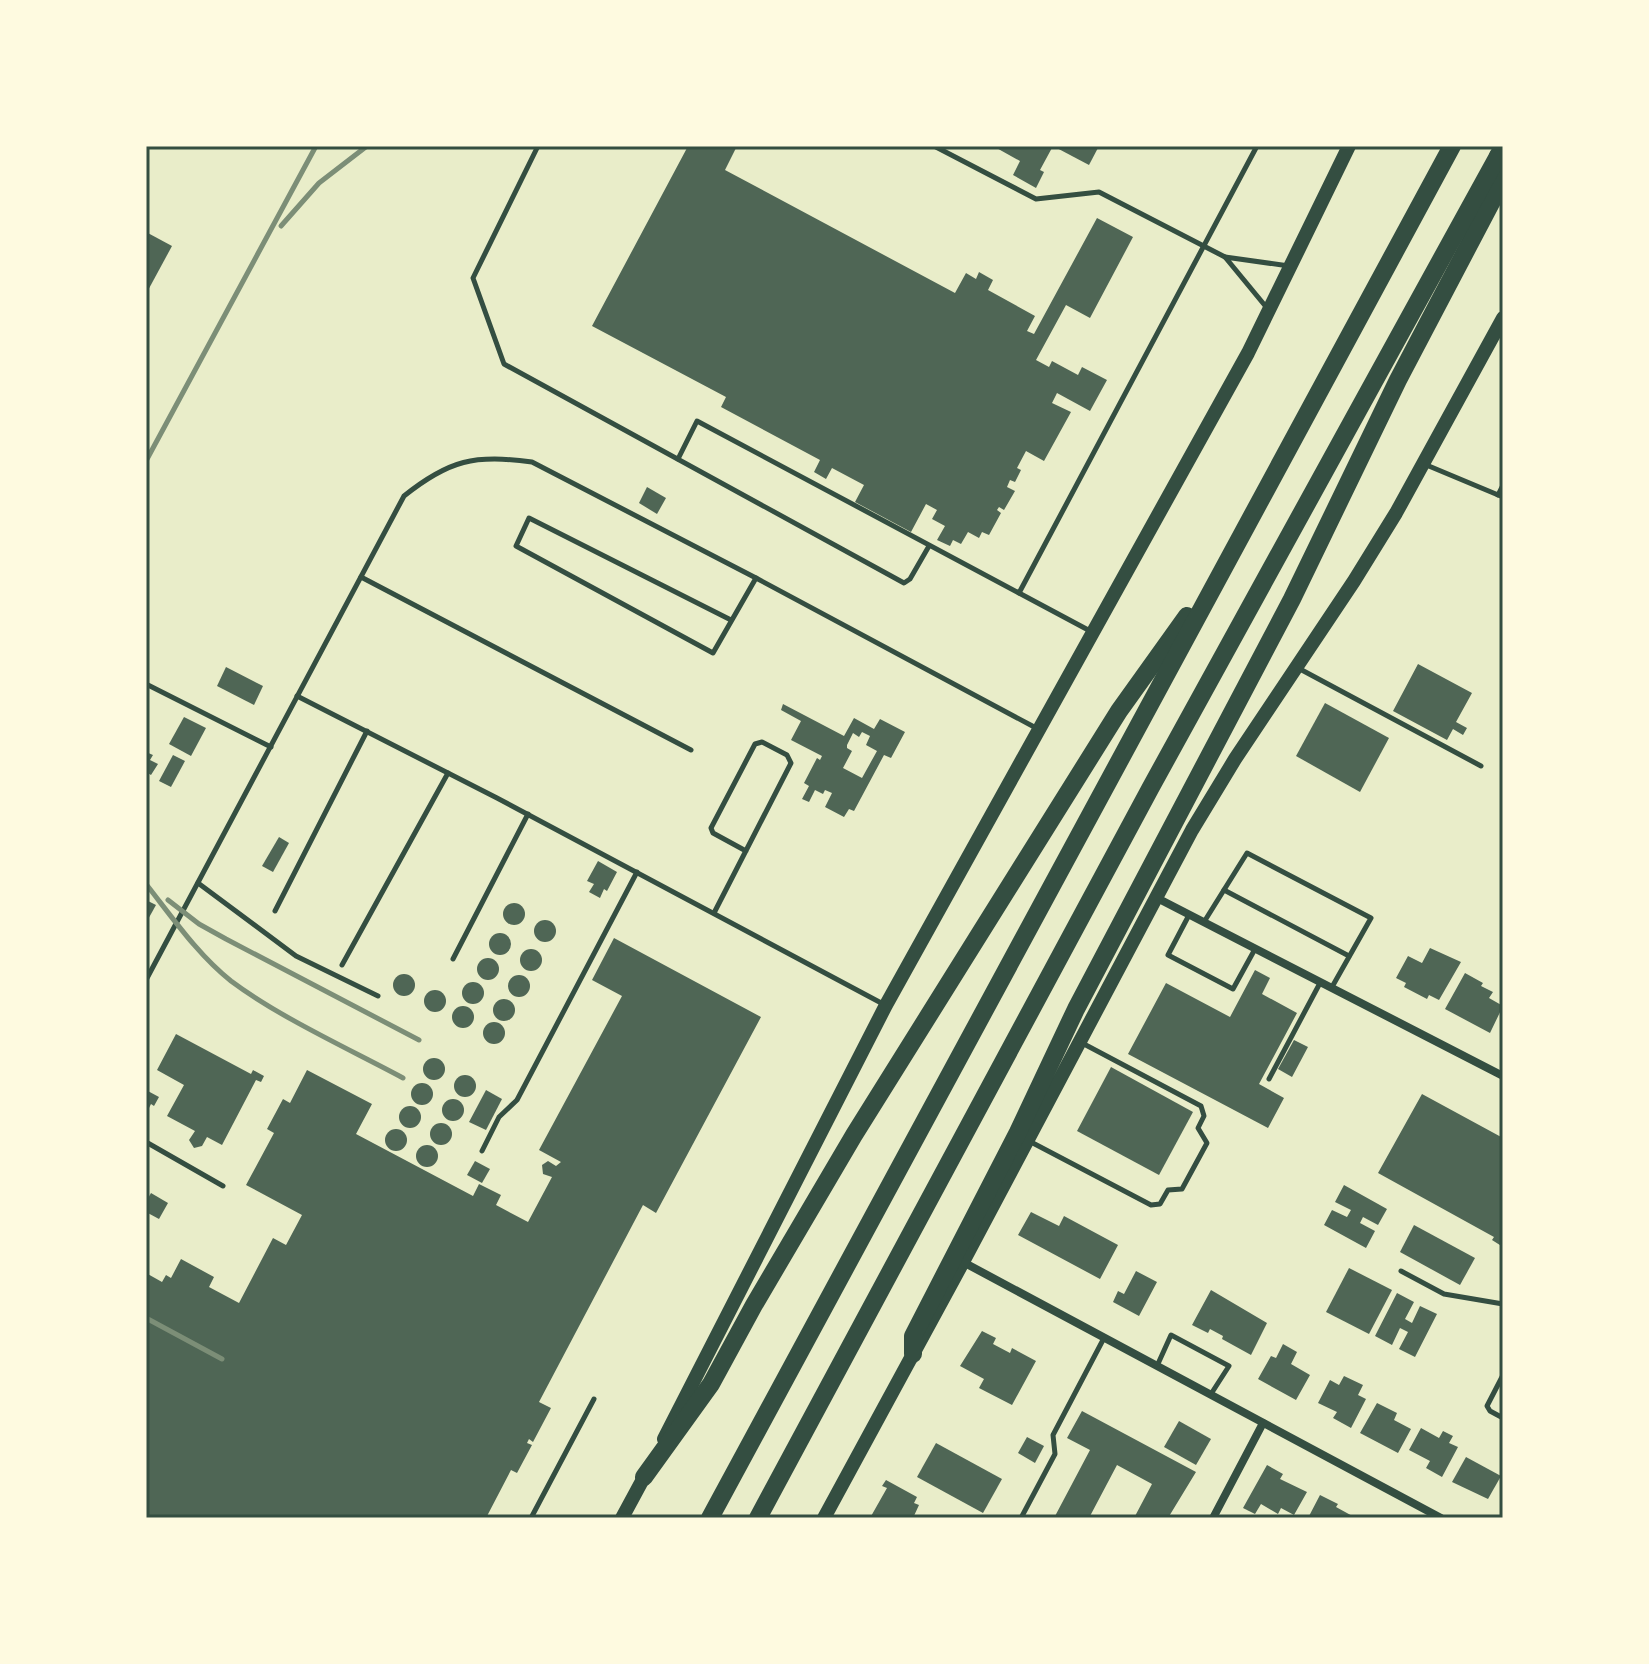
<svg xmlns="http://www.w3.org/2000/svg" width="1649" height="1664" viewBox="0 0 1649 1664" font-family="Rubik,sans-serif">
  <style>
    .building { fill: #4f6655; fill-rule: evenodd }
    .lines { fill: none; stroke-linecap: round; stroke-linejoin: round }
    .service { stroke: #344e41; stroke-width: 5 }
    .minor { stroke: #344e41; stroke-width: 8 }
    .secondary { stroke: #344e41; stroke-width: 14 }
    .motorway { stroke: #344e41; stroke-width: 18 }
    .rail { stroke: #7c8e77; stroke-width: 5 }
    .neatline { fill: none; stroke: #344e41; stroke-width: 3 }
  </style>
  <rect width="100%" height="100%" fill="#e9edc9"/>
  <g class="building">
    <path d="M682,146H737L725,170L955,293L966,273L976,279L979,272L993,280L988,290L1035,316L1027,331L1034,334L1097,218L1133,237L1090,318L1066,305L1036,360L1049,367L1052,361L1078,375L1082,367L1107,380L1090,411L1057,393L1052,403L1071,412L1044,461L1026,451L1017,468L1021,470L1015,482L1010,480L1007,487L1015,491L1004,510L999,507L997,510L1001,513L989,535L982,532L979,538L968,532L961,544L953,540L950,546L937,540L945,526L932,519L937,510L926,504L911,532L855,502L864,485L832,468L826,479L814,472L820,460L721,407L726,397L592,326L687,148Z"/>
    <path d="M993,146H1053L1040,170L1044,172L1036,188L1013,175L1020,161Z"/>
    <path d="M1053,146H1099L1089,165Z"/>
    <path d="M146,232L172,246L146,294Z"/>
    <path d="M647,487L666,498L657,514L639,503Z"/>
    <path d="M1418,664L1472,693L1456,722L1467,728L1463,735L1453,729L1447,740L1393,711Z"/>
    <path d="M226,667L263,686L254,705L217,686Z"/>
    <path d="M1325,703L1389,738L1360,792L1296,756Z"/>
    <path d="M783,704L844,736L854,718L874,729L880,719L905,732L891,758L884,755L854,811L849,809L844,817L825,807L832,793L825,790L823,794L815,790L809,802L802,799L809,786L804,783L817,758L820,760L822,756L791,740L801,721L781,710ZM862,732L870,736L866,745L877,751L862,778L843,768L852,751L847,748V745L853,733L859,737Z"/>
    <path d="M184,717L206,728L191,756L169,744Z"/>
    <path d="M146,752L153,755L150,760L158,764L151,775L146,772Z"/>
    <path d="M173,755L185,761L171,787L159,781Z"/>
    <path d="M279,837L289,843L273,872L262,866Z"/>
    <path d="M598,861L617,872L607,891L604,889L600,898L589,892L594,884L587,881Z"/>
    <path d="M146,900L156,905L146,923Z"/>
    <circle cx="514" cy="914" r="11"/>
    <circle cx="545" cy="931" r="11"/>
    <circle cx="500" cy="944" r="11"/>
    <path d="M614,938L761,1017L656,1213L643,1205L539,1402L551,1408L533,1442L529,1439L527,1443L532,1445L517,1473L511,1470L486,1518H146V1273L162,1282L166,1275L171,1278L181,1259L214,1277L209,1287L239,1303L273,1238L286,1245L302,1215L246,1185L274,1133L267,1129L283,1099L290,1103L307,1070L372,1104L356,1134L473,1196L479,1184L501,1195L496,1205L528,1222L552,1177L543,1174L542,1165L548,1161L556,1166L561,1162L539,1150L622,996L592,980Z"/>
    <path d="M1430,948L1461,962L1439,1000L1429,995L1427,999L1404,987L1406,983L1396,978L1408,956L1422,963Z"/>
    <circle cx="531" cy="960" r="11"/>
    <circle cx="488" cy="969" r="11"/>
    <path d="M1255,970L1270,978L1262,994L1297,1013L1259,1084L1284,1098L1268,1128L1128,1054L1166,983L1230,1017Z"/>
    <path d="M1465,973L1483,983L1481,986L1493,992L1489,998L1503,1006L1490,1033L1445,1009Z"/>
    <circle cx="404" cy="985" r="11"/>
    <circle cx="519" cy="986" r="11"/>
    <circle cx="473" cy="993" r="11"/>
    <circle cx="435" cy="1001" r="11"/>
    <circle cx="504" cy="1010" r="11"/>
    <circle cx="463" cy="1017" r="11"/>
    <circle cx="494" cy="1033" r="11"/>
    <path d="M176,1034L251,1074L253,1070L264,1076L261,1082L256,1080L222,1145L207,1137L202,1146L194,1148L189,1140L195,1131L167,1116L184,1085L157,1070Z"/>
    <path d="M1294,1040L1308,1047L1292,1077L1278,1069Z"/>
    <circle cx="434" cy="1069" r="11"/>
    <path d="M1111,1067L1193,1112L1159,1175L1077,1131Z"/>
    <circle cx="465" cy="1086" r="11"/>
    <circle cx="422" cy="1094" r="11"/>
    <path d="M146,1090L159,1097L154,1106L151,1104L149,1108L146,1107Z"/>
    <path d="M486,1090L502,1099L486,1130L469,1122Z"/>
    <path d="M1422,1094L1503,1138V1247L1492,1240L1494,1237L1378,1173Z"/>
    <circle cx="453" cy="1110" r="11"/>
    <circle cx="410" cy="1117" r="11"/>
    <circle cx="441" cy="1134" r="11"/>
    <circle cx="396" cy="1140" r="11"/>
    <circle cx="427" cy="1156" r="11"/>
    <path d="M475,1161L490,1169L482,1183L467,1175Z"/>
    <path d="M1344,1185L1387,1209L1378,1225L1363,1217L1360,1223L1375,1231L1366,1248L1324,1225L1332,1210L1347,1217L1351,1210L1335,1202Z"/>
    <path d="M151,1193L168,1203L159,1219L146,1212V1202Z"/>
    <path d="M1031,1212L1059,1226L1064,1216L1118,1245L1100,1279L1018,1235Z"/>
    <path d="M1414,1225L1475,1258L1460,1285L1400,1252Z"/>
    <path d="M1349,1268L1392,1290L1369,1334L1326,1312Z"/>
    <path d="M1136,1271L1157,1282L1139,1316L1113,1302L1118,1291L1124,1294Z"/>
    <path d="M1211,1290L1267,1323L1251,1355L1222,1339L1223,1336L1210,1329L1208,1333L1192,1325Z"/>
    <path d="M1397,1293L1414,1302L1405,1319L1412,1323L1420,1306L1437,1314L1415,1357L1399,1349L1408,1332L1400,1328L1392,1345L1375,1336Z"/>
    <path d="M982,1331L996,1338L993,1344L1010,1353L1012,1348L1036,1361L1012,1405L979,1388L984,1379L960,1366Z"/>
    <path d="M1283,1344L1297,1352L1291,1364L1310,1375L1296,1400L1258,1379L1271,1356L1276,1358Z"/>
    <path d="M1344,1376L1363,1385L1358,1395L1366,1399L1351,1428L1333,1418L1337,1412L1318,1403L1330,1380L1339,1385Z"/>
    <path d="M1377,1403L1397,1413L1394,1420L1411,1429L1398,1453L1360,1433Z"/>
    <path d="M1082,1411L1196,1472L1168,1518H1134L1152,1484L1117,1465L1089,1518H1054L1090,1450L1067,1438Z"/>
    <path d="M1179,1421L1211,1439L1196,1465L1164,1447Z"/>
    <path d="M1421,1428L1439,1438L1443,1431L1453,1436L1449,1443L1458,1447L1442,1477L1426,1468L1430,1461L1409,1450Z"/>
    <path d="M1027,1437L1044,1446L1035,1463L1018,1453Z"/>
    <path d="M936,1443L1002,1479L983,1513L917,1477Z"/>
    <path d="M1466,1457L1501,1476L1488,1499L1452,1482Z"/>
    <path d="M1267,1465L1283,1474L1280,1479L1307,1492L1294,1515L1281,1508L1278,1514L1261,1504L1255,1514L1243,1508Z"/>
    <path d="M886,1480L917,1497L914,1503L919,1505L913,1518H870L887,1488L882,1486Z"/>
    <path d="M1320,1495L1338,1504L1336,1507L1356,1518H1308Z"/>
  </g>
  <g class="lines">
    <g class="service">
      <path d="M538,146L473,278L504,364L904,583L910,579L929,546"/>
      <path d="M934,146L1036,199L1099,192L1225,257"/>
      <path d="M1267,308L1225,257L1289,266"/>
      <path d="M678,459L697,421L1019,593"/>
      <path d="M1424,464L1503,497"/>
      <path d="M1498,495L1503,485"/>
      <path d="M361,577L691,750"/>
      <path d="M731,620L529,518L516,546L713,653L756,578L1038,729"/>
      <path d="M1092,632L1019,593L1257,146"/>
      <path d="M1298,668L1481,766"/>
      <path d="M146,684L271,747"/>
      <path d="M297,696L497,798L885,1005"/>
      <path d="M198,883L296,956L378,996"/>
      <path d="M1224,890L1349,956"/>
      <path d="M275,911L367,731"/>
      <path d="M714,913L791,763L787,755L762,742L755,744L711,828L713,833L746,851"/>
      <path d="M1189,915L1168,955L1233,989L1255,949"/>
      <path d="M1204,922L1247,853L1371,918L1332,987"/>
      <path d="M453,959L528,814"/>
      <path d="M342,965L448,773"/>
      <path d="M146,980L404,496C449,460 475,454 532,462L756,578"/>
      <path d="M1269,1079L1320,983"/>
      <path d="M1029,1141L1151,1205L1160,1204L1168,1190L1182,1189L1207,1143L1198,1128L1204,1116L1201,1106L1082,1043"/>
      <path d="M146,1142L223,1186"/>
      <path d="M482,1151L499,1117L517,1100L637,872"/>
      <path d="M1401,1271L1444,1294L1503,1304"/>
      <path d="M1157,1366L1171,1335L1229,1366L1211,1394"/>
      <path d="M1503,1375L1487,1406L1490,1411L1503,1418"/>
      <path d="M531,1518L594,1399"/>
      <path d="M1021,1518L1055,1454L1053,1435L1104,1338"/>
    </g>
    <g class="minor">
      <path d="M1157,898L1503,1076"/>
      <path d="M963,1262L1441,1518"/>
      <path d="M1213,1518L1263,1423"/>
    </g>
    <g class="secondary">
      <path d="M664,1439L886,1005L1248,353L1349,146"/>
      <path d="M622,1518L649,1468"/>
      <path d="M824,1518L963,1262L1192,830L1235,759L1354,581L1396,513L1503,318"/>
    </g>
    <g class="motorway">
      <path d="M913,1354V1336L1018,1132L1076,1009L1292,599L1398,380L1502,182L1498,156"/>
      <path d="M644,1477L711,1384L754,1305L854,1135L1119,711L1187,616"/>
      <path d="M710,1518L1452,146"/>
      <path d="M758,1518L1151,787L1503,147"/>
    </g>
    <g class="rail">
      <path d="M281,226L319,183L367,146"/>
      <path d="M146,461L316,146"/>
      <path d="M146,884C172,917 198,955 231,981C279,1017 349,1049 403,1078"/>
      <path d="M168,900L199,924L226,939L419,1040"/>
      <path d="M146,1318L222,1359"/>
    </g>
  </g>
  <rect width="1649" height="1664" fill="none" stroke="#fefae0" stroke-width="296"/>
  <rect x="148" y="148" width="1353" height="1368" class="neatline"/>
</svg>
